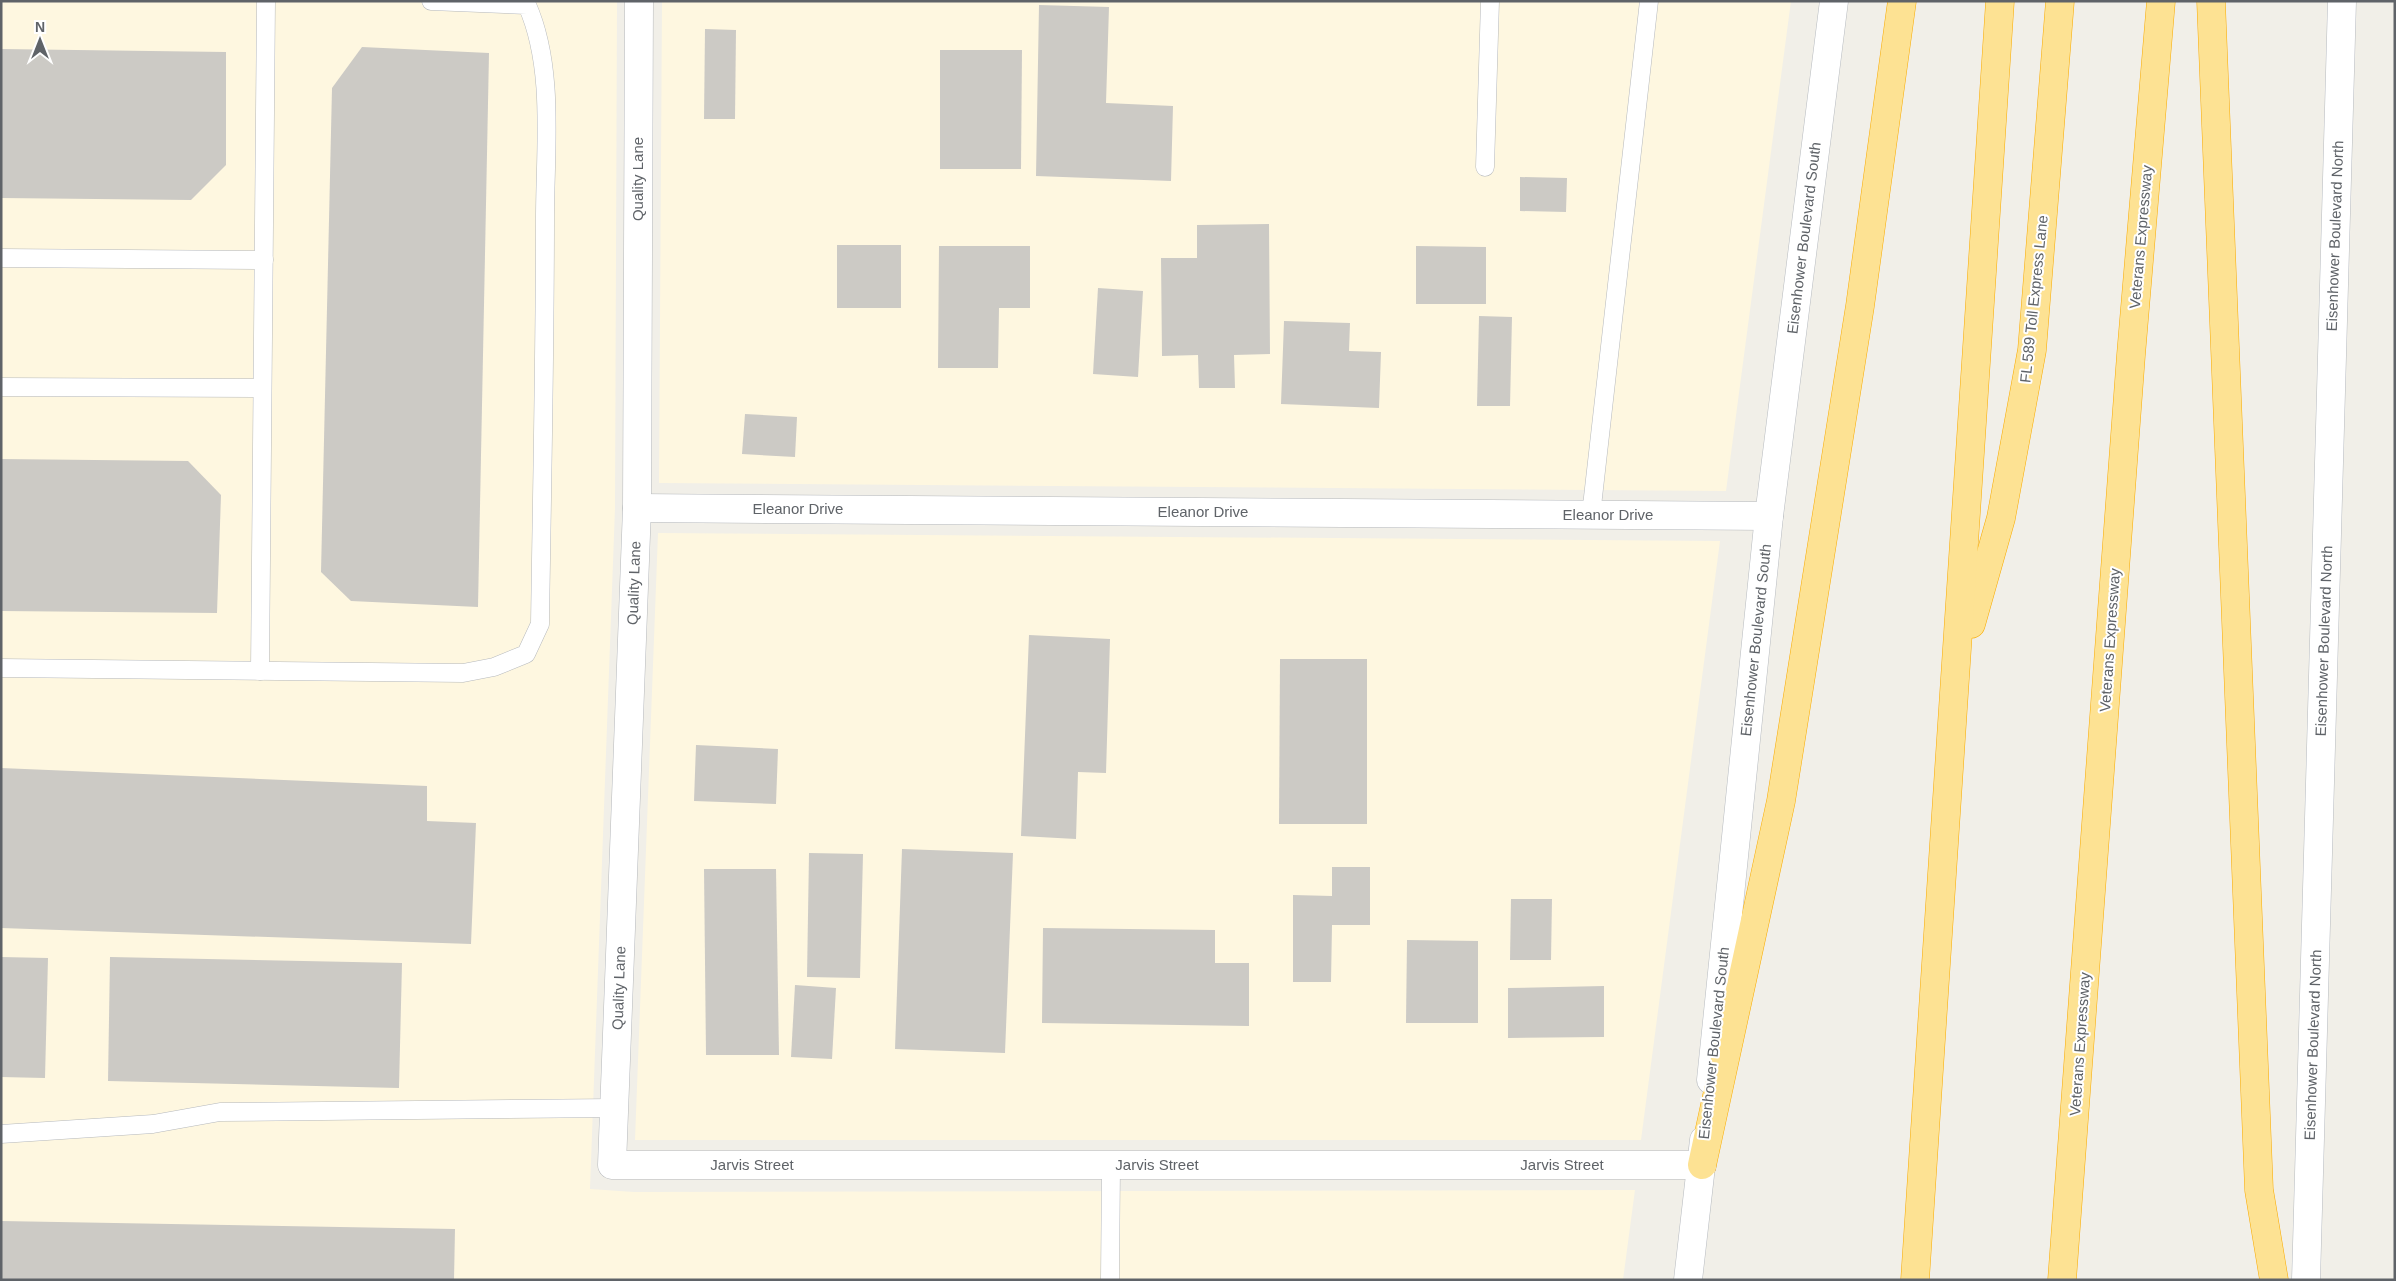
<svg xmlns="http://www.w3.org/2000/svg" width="2396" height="1281" viewBox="0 0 2396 1281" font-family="Helvetica,sans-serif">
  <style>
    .commercial { fill: #fef7e0 }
    .building { fill: #cccac5 }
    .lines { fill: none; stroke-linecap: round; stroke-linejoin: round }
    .lane-casing { stroke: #b5b8bc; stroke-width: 19 }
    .street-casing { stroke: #b5b8bc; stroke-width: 29 }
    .secondary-casing { stroke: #b6babf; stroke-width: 29 }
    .highway-casing { stroke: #f9ab00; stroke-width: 29 }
    .lane { stroke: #fff; stroke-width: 18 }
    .street { stroke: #fff; stroke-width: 28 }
    .secondary { stroke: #fff; stroke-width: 28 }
    .highway { stroke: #fde293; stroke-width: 28 }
    .labels { text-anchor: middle; stroke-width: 4; stroke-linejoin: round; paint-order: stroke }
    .street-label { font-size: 15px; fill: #5f6368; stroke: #fff }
  </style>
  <rect width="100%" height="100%" fill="#f1efe8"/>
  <g class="commercial">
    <path d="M1,1H617L615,508L590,1189L634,1192L1635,1190L1623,1280H1Z"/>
    <path d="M662,1H1791L1726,491L659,483Z"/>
    <path d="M658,533L1720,541L1641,1140H635Z"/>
  </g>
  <g class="building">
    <path d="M1039,5L1109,7L1106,103L1173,106L1171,181L1036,176Z"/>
    <path d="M705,29L736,30L735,119H704Z"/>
    <path d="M362,47L489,53L478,607L351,601L321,572L332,88Z"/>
    <path d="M1,49L226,52V165L191,200L1,198Z"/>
    <path d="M940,50H1022L1021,169H940Z"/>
    <path d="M1520,177L1567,178L1566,212L1520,211Z"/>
    <path d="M1269,224L1270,354L1234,355L1235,388H1199L1198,355L1162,356L1161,258H1197V225Z"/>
    <rect x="837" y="245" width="64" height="63"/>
    <path d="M939,246H1030V308H999L998,368H938Z"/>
    <path d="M1416,246L1486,247V304H1416Z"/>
    <path d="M1098,288L1143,291L1138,377L1093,374Z"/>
    <path d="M1479,316L1512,317L1510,406H1477Z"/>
    <path d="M1284,321L1350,323L1349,351L1381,352L1379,408L1281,404Z"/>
    <path d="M745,414L797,417L795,457L742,454Z"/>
    <path d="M1,459L188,461L221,495L217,613L1,611Z"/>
    <path d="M1029,635L1110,639L1106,773L1078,772L1076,839L1021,836Z"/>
    <path d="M1280,659H1367V824H1279Z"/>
    <path d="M696,745L778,749L776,804L694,801Z"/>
    <path d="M1,768L427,786V821L476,823L471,944L1,928Z"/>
    <path d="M902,849L1013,853L1005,1053L895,1049Z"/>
    <path d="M809,853L863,854L860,978L807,977Z"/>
    <path d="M1332,867H1370V925H1332L1331,982H1293V895L1332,896Z"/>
    <path d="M704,869H776L779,1055H706Z"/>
    <path d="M1511,899H1552L1551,960H1510Z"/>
    <path d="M1043,928L1215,930V963H1249V1026L1042,1023Z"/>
    <path d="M1407,940L1478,941V1023H1406Z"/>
    <path d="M1,957L48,958L45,1078L1,1077Z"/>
    <path d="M110,957L402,963L399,1088L108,1081Z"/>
    <path d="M795,985L836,988L832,1059L791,1057Z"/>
    <path d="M1604,986V1037L1508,1038V988Z"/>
    <path d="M1,1221L455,1229L454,1280H1Z"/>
  </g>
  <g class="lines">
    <defs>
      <g id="lane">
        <path d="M1485,167L1490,1"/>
        <path d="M1,258L264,260"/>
        <path d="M1,387L262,388"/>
        <path d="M1591,515L1649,1"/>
        <path d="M1,668L463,673L494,667L526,654L540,624C542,488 545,353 545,218C545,149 555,68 527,5L431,1"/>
        <path d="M260,671L266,1"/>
        <path d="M1,1134L153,1124L220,1112L614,1108"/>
        <path d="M1110,1280L1111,1165"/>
      </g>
      <g id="street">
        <path d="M639,1L637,508L612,1165H1702"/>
        <path d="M637,508L1769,516"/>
      </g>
      <g id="secondary">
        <path d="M1711,1080L1769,516L1834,1"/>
        <path d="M1688,1280L1704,1140"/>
        <path d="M2306,1280L2342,1"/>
      </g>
      <g id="highway">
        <path d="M2211,1L2259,1190L2274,1280"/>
        <path d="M1971,624L2001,518L2032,350L2060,1"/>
        <path d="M1702,1165L1781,801L1860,306L1902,1"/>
        <path d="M1915,1280L2000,1"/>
        <path d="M2062,1280L2131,355L2161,1"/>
      </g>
    </defs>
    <use href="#lane" class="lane-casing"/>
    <use href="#street" class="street-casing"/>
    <use href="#secondary" class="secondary-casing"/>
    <use href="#highway" class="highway-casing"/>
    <use href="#lane" class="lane"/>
    <use href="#street" class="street"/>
    <use href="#secondary" class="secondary"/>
    <use href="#highway" class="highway"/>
  </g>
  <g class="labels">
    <g class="street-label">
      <text transform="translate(638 179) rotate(-90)" y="5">Quality Lane</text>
      <text transform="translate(2335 236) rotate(-88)" y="5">Eisenhower Boulevard North</text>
      <text transform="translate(2141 237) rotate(-85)" y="5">Veterans Expressway</text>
      <text transform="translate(1804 238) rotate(-83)" y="5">Eisenhower Boulevard South</text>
      <text transform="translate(2034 299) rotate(-84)" y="5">FL 589 Toll Express Lane</text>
      <text x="798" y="514">Eleanor Drive</text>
      <text x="1203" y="517">Eleanor Drive</text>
      <text x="1608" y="520">Eleanor Drive</text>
      <text transform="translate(634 583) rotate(-88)" y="5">Quality Lane</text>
      <text transform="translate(1756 640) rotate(-84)" y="5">Eisenhower Boulevard South</text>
      <text transform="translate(2110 640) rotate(-86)" y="5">Veterans Expressway</text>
      <text transform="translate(2324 641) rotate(-88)" y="5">Eisenhower Boulevard North</text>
      <text transform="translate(619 988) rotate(-88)" y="5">Quality Lane</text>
      <text transform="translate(1714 1043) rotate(-84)" y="5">Eisenhower Boulevard South</text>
      <text transform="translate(2080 1044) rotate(-86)" y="5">Veterans Expressway</text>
      <text transform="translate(2313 1045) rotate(-88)" y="5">Eisenhower Boulevard North</text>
      <text x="752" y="1170">Jarvis Street</text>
      <text x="1157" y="1170">Jarvis Street</text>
      <text x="1562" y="1170">Jarvis Street</text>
    </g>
  </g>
  <rect width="2396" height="1281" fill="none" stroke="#5f6368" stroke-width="5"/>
  <g transform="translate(40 40)" stroke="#ffffff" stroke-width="4" paint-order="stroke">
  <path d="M0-4L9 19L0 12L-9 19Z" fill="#5f6368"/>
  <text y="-8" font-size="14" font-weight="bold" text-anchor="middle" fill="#5f6368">N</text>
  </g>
</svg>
